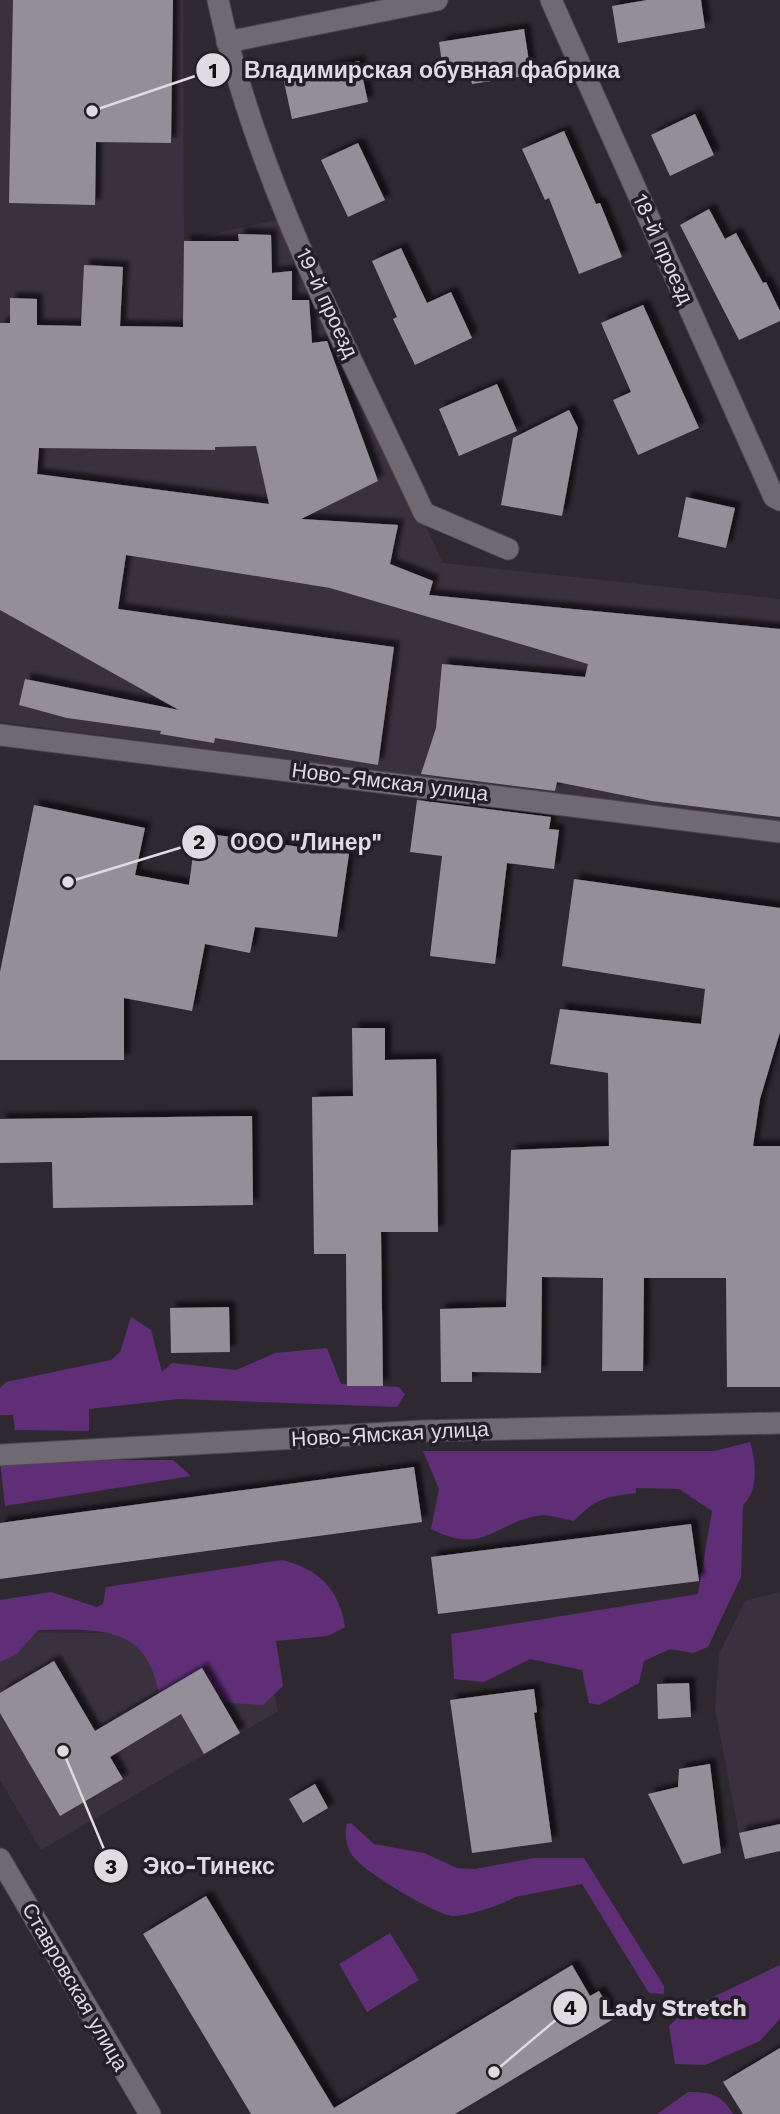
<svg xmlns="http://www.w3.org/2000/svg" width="780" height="2114" viewBox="0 0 780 2114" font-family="'Work Sans',sans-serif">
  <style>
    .built { fill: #3a313e }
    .green { fill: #5f2e77 }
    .building { fill: #948e98; fill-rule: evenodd; filter: url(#shadow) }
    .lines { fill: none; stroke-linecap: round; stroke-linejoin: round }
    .minor-casing { stroke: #4a464c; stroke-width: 23 }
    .minor { stroke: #6f6a72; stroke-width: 21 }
    .labels { text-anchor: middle; stroke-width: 7; stroke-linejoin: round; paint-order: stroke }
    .street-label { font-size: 21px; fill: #dfdbe0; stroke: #241f27 }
    .leader { fill: none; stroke: #dfdbe0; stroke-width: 2.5 }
    .callout-dot { fill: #dfdbe0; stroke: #241f27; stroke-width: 2.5 }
    .mark-label { font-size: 21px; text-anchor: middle; font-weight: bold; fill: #111 }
    .callout-label { font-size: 23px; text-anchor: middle; font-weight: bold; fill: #dfdbe0; stroke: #241f27; stroke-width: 7; stroke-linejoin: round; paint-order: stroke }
  </style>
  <defs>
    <filter id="shadow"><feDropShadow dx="6" dy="-6" stdDeviation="2" flood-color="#0009"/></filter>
  </defs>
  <rect width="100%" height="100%" fill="#2e2931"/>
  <g class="built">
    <path d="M0,0H183L184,240L282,219L443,563L780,599V824L0,722Z"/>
    <path d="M780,1592V1824L739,1833L715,1709L719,1654L745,1601Z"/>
    <path d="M0,1632L105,1633L262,1645L278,1711L41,1850L0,1780Z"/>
  </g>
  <g class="green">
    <path d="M131,1317L151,1330L162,1372L172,1363L236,1370L275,1353L327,1348L341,1384L399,1387L405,1394L397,1407L179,1399L89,1409V1431L15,1430L13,1415H0V1388L6,1382L111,1360L120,1352Z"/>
    <path d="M750,1442C756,1462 759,1490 743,1505L741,1577L708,1647L693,1653L670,1649L644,1661L639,1683L599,1705L589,1703L582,1670L530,1659L484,1682L454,1679L451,1634L698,1594L712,1511L679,1489L636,1488V1493C606,1497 596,1498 574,1521C563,1519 546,1513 536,1516C489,1526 485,1555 431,1529L439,1489L423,1451H715Z"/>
    <path d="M0,1460H173L191,1476L5,1506Z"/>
    <path d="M282,1560C319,1569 339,1589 345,1627L328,1636L276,1641L283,1686L263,1705L228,1703L202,1684L160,1699C148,1623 100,1630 38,1630L17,1654L0,1662V1600L51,1592L97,1607L103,1604L106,1587Z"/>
    <path d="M351,1823L374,1844L424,1853L457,1868L475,1869L534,1858H584L664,1986V1994L649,1993L582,1884L515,1897C505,1904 465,1917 453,1916C434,1914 362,1871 352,1855C346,1846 344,1833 347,1824Z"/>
    <path d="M390,1933L419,1980L367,2012L339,1964Z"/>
    <path d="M780,1965V2019L760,2041L705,2065L675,2064L669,2026L686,2010Z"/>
    <path d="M688,2092C710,2092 721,2094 733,2114H657Z"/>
  </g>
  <g class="building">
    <path d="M13,0H173L171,143L96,142L95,205L9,203Z"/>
    <path d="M647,0H701L705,28L618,43L612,6Z"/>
    <path d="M524,29L531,75L472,84L467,66L443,70L439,42Z"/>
    <path d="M359,61L368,102L292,119L283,77Z"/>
    <path d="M695,114L714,155L670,176L651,135Z"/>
    <path d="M564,131L596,204L600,203L622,257L579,274L549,198L545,200L522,149Z"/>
    <path d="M358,143L385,200L348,217L321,160Z"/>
    <path d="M709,209L725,239L736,233L763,283L766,282L780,311V321L739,340L680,225Z"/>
    <path d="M238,234L271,235L272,273L292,271V300H309L312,343L327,341L378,481L301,519L398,525L390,564L433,581L429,595L780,629V817L652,801L557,782L555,791L421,774L436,728L442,664L585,677L588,664L330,588L126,555L118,609L394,647L378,765L215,738L214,743L160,734L161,731L67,718L19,705L25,679L179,710L0,610V323H10V298L37,299V325L81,326L84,265L123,267L120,326L183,327L184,241H239ZM256,446L269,504L37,474L39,448L215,450V447Z"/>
    <path d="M401,248L427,303L451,292L472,338L415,365L393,319L397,317L372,261Z"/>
    <path d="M643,305L699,428L638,455L613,400L631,392L601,323Z"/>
    <path d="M497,384L517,431L459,456L439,409Z"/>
    <path d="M569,410L578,428L562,516L501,505L513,438Z"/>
    <path d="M686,497L735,508L726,548L678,537Z"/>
    <path d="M417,800L551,817L549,829L559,830L554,869L507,863L495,964L430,956L442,856L410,852Z"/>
    <path d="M34,805L145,828L135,875L189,885L196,832L349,854L337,937L255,927L250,953L205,944L192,1011L124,998V1060H0V972Z"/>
    <path d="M574,879L780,908V1032L760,1099L753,1146H780V1387H727L726,1278H644L643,1371H602L603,1278L542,1277L541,1373L472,1372V1382H441L440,1309L506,1307L511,1150L609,1146L608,1073L550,1064L560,1009L701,1024L705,989L562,966Z"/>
    <path d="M352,1028H385V1060L436,1059L438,1232H381L383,1386H347L346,1254H314L312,1097L353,1096Z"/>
    <path d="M252,1116L253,1205L53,1208L52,1162L0,1163V1119Z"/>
    <path d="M229,1307L230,1352L171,1353L170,1308Z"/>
    <path d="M414,1467L422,1522L0,1579V1523Z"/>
    <path d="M691,1524L699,1581L438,1614L431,1557Z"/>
    <path d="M54,1661L95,1731L202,1668L240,1733L204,1754L181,1714L110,1757L123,1779L60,1816L0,1713V1693Z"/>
    <path d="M689,1683L691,1717L658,1719L657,1684Z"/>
    <path d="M534,1689L537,1712L534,1713L552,1842L472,1853L450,1700Z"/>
    <path d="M710,1764L721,1853L683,1864L648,1794L678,1787L679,1769Z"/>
    <path d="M315,1784L328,1808L303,1823L289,1799Z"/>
    <path d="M780,1824V1851L745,1859L739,1833Z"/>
    <path d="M206,1896L334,2108L572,1965L590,1996L599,1991L615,2018L455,2114H251L143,1934Z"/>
    <path d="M780,2048V2114H743L723,2082Z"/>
  </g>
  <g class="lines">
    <defs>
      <g id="minor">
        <path d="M218,0C256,181 347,347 424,513L508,549"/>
        <path d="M551,0L774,497L780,500"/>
        <path d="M227,42L437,0"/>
        <path d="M0,735L780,832"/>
        <path d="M0,1455L422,1431L780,1423"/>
        <path d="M0,1859L150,2114"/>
      </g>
    </defs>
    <use href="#minor" class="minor-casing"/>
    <use href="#minor" class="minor"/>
  </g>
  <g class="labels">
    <g class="street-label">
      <text transform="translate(663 249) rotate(66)" y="7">18-й проезд</text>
      <text transform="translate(327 303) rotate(65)" y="7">19-й проезд</text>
      <text transform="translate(390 782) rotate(7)" y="7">Ново-Ямская улица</text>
      <text transform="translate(390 1434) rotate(-3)" y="7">Ново-Ямская улица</text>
      <text transform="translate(75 1987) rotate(60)" y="7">Ставровская улица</text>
    </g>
  </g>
  <path class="leader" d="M92 111L213 70M68 882L199 842M63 1751L111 1866M494 2072L570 2008"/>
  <g class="callout-dot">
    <circle cx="92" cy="111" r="7"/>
    <circle cx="68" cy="882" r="7"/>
    <circle cx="63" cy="1751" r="7"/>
    <circle cx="494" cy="2072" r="7"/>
    <circle cx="213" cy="70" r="18"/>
    <circle cx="199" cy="842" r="18"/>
    <circle cx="111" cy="1866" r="18"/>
    <circle cx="570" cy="2008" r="18"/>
  </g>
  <g class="mark-label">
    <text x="213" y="78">1</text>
    <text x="199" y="849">2</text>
    <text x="111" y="1874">3</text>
    <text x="570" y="2015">4</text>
  </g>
  <g class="callout-label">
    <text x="432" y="78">Владимирская обувная фабрика</text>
    <text x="306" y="850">ООО "Линер"</text>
    <text x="209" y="1874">Эко-Тинекс</text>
    <text x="674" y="2016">Lady Stretch</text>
  </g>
</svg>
